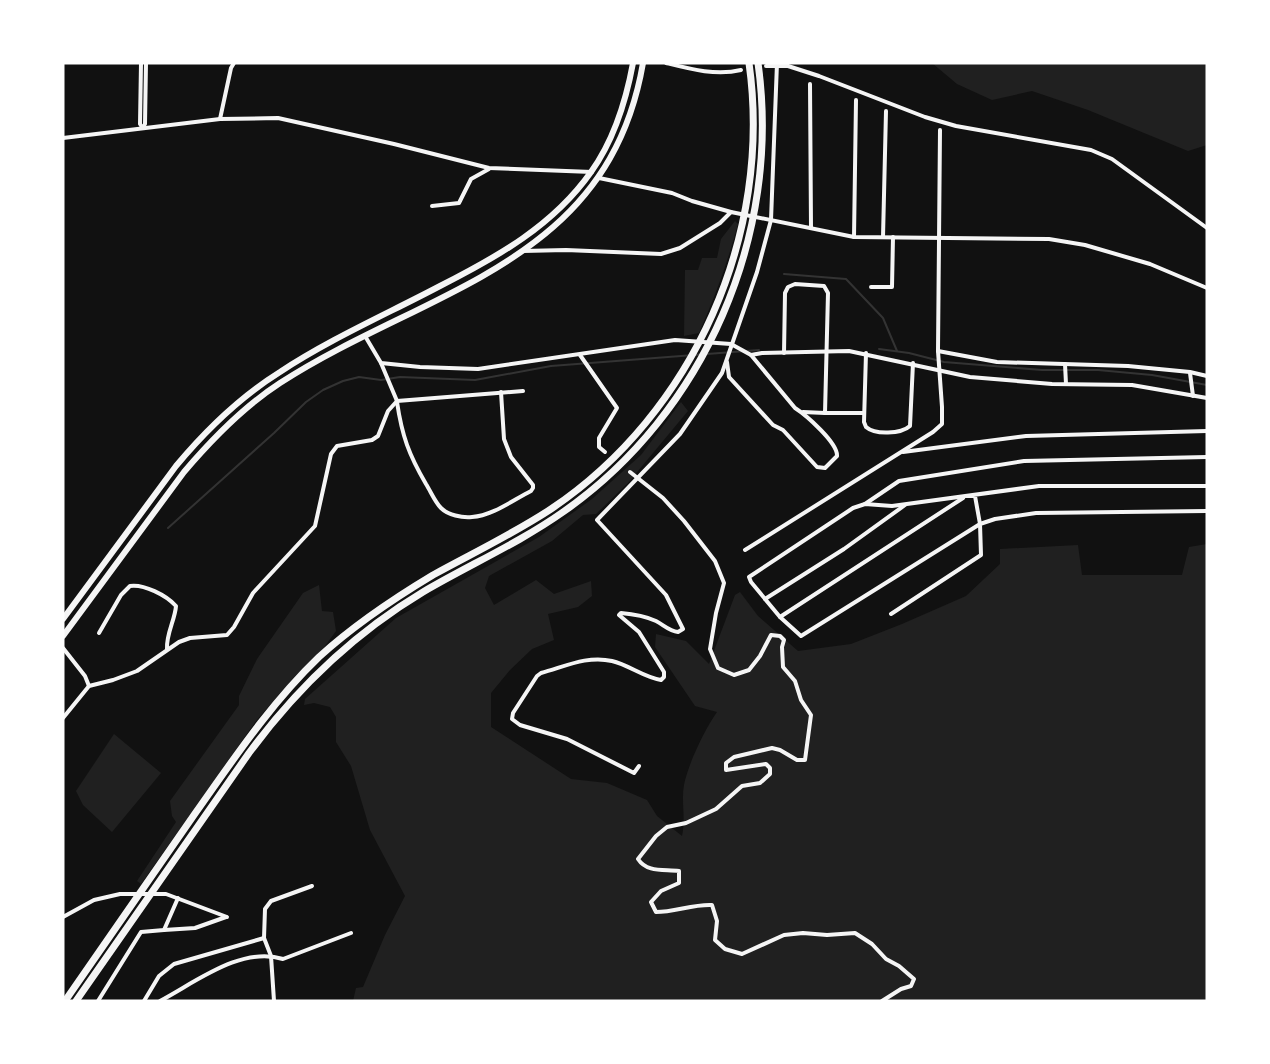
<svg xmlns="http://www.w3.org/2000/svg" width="1270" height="1064" viewBox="0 0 1270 1064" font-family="Helvetica,sans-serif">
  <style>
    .green { fill: #202020 }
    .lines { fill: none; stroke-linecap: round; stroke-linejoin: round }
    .stream { stroke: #333; stroke-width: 2 }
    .minor { stroke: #f5f5f5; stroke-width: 4 }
    .trunk { stroke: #f5f5f5; stroke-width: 6 }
    .motorway { stroke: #f5f5f5; stroke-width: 7 }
  </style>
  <rect width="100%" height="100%" fill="#111"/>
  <g class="green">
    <path d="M932,63H1207V145L1188,151L1088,110L1032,91L992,100L957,84Z"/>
    <path d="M735,221L738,224C728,261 715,297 699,333L684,336L685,270H698L702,258H717L721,239Z"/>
    <path d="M681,402L688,411L628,483L596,514L583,515L552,541L489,576L485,588L494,605L536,580L554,594L591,581L592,596L578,607L548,614L554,640L532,649L510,670L491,693V727L571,779L607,783L647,800L657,816L682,836C686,819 681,801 684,785C688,764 705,729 717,712L695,706L655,647L656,634L686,641L709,664L735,595L740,592L758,616L798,651L851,644L902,624L966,596L1000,564V549L1078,545L1082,575H1182L1189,547L1207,544V1001H353L356,988L363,987L385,935L405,896L370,830L351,766L336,742V717L330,707L314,703L304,705L305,699L396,618L539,537L592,499L641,455Z"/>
    <path d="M319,585L322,611L333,612L336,631L320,653L295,676L256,721L141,884L137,881L176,822L172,816L170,801L239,705V696L257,659L303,593Z"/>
    <path d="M114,734L161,773L112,832L83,805L76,791Z"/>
  </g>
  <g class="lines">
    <g class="stream">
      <path d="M784,274L846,279L883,318L897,351"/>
      <path d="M879,349L909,353L944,362L1042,370H1098L1152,375L1207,385"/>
      <path d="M168,528L274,433L306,402L323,390L343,381L359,377L381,380L400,377L475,380L551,366L759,350"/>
    </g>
    <g class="minor">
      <path d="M141,63L140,124L142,127"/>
      <path d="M666,63C690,69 716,76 741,70"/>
      <path d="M766,66H788L819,76L925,117L956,126L1091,150L1112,159L1207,228"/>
      <path d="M810,84L811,228"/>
      <path d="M220,119L231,68L234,63"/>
      <path d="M143,127L145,124L146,63"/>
      <path d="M63,138L220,119L278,118L394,144L489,168L592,172"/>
      <path d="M599,178L672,193L692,201L731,212L854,237L1049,239L1085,245L1150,264L1207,288"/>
      <path d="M432,206L459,203L471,179L489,169"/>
      <path d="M854,237L856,100"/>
      <path d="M883,237L886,111"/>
      <path d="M523,251L566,250L661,254L680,248L720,223L731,212"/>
      <path d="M871,287H892L893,237"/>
      <path d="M365,336L381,363L420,367L478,369L675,340L731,344L751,355L762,353L849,351L970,377L1052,384L1132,385L1207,398"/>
      <path d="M938,351L997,362L1128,366L1190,372L1207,376"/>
      <path d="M784,353L785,293L788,287L795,284L824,286L828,293L825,413L803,412"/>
      <path d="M866,353L864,422L866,427C875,435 901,434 910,426L913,363"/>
      <path d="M580,355L617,408L599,438V447L605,452"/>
      <path d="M727,362L729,377L773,425L783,430L817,467L825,468L837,456C838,443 806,415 795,408L751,355"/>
      <path d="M381,363L397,401L523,391"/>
      <path d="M1065,364L1066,384"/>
      <path d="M1190,373L1193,396"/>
      <path d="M397,402C402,436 409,455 426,484C431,492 435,502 441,508C448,515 462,518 472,517C492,516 513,500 531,491L533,488V485L511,457L504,439L501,392"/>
      <path d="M825,413H864"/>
      <path d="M903,452L1026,436L1207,431"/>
      <path d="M630,472L663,498L684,521L715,561L724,583L716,613L710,649L718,668L734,675L749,670L760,656L771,635L780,636L784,640L782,647L783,667L795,681L801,700L811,715L805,760H797L780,750L772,748L734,757L726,763V770L766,764L770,768V774L760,783L742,786L716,809L686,823L667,827L656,836L638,859C647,873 664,869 679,871V883L661,891L651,902L656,912C675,912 693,904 712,905L717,921L715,940L725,949L742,954L784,935L803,933L827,935L855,933L872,944L886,959L899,966L914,979L911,986L901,989L882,1001"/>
      <path d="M975,496L980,524L801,636L780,617L751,582L749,577L853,508L865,504L892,506L1039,486H1207"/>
      <path d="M865,504L899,481L1024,461L1207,457"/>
      <path d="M745,550L933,432L942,424V407L938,351L940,130"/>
      <path d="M765,599L844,549L905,505"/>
      <path d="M891,614L981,555L980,524L995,519L1036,513L1207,511"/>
      <path d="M780,617L963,498"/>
      <path d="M99,633L121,595L130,586C144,584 166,595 176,606C175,620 166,634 167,649"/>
      <path d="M63,648L85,676L89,686"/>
      <path d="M63,718L89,686L113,680L137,671L179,642L190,638L227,635L234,627L253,593L315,526L331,454L337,446L372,440L378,436L388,411L397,401"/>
      <path d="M639,766L634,773L567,739L520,725L512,719L513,713L537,676L541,673C564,667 587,655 612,661C629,665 643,677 661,680L664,677V672L639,632L619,615L621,613C633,614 645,616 656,621C664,625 669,631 678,632L683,629L666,595L597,520L680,434L722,373L757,272L771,220L777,63"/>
      <path d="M63,917L94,900L120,894H166L227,917"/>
      <path d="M164,930L195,928L226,917"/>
      <path d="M98,1001L141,932L164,930L178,898"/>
      <path d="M144,1001L159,976L174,964L264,938"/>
      <path d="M160,1001C196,982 241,946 283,959L351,933"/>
      <path d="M274,1001L271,956L264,938L265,909L271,901L312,886"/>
    </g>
    <g class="trunk">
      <path d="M63,619L176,466C206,430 240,397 280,372C330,339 387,314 440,286C497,257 553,226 591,172C614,140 626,101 633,63"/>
      <path d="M63,636L184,472C212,439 243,407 280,383C427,288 608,266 643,63"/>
    </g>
    <g class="motorway">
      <path d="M65,1001C108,939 151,877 194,815C233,760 270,704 319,657C354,625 393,599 433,575C473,553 513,534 551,509C694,413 773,234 749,63"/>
      <path d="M76,1001L249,753C297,688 353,634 423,592C469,565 519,543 563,512C705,413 782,234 758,63"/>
    </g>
  </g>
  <rect width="1270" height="1064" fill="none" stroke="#ffffff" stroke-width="129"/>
</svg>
